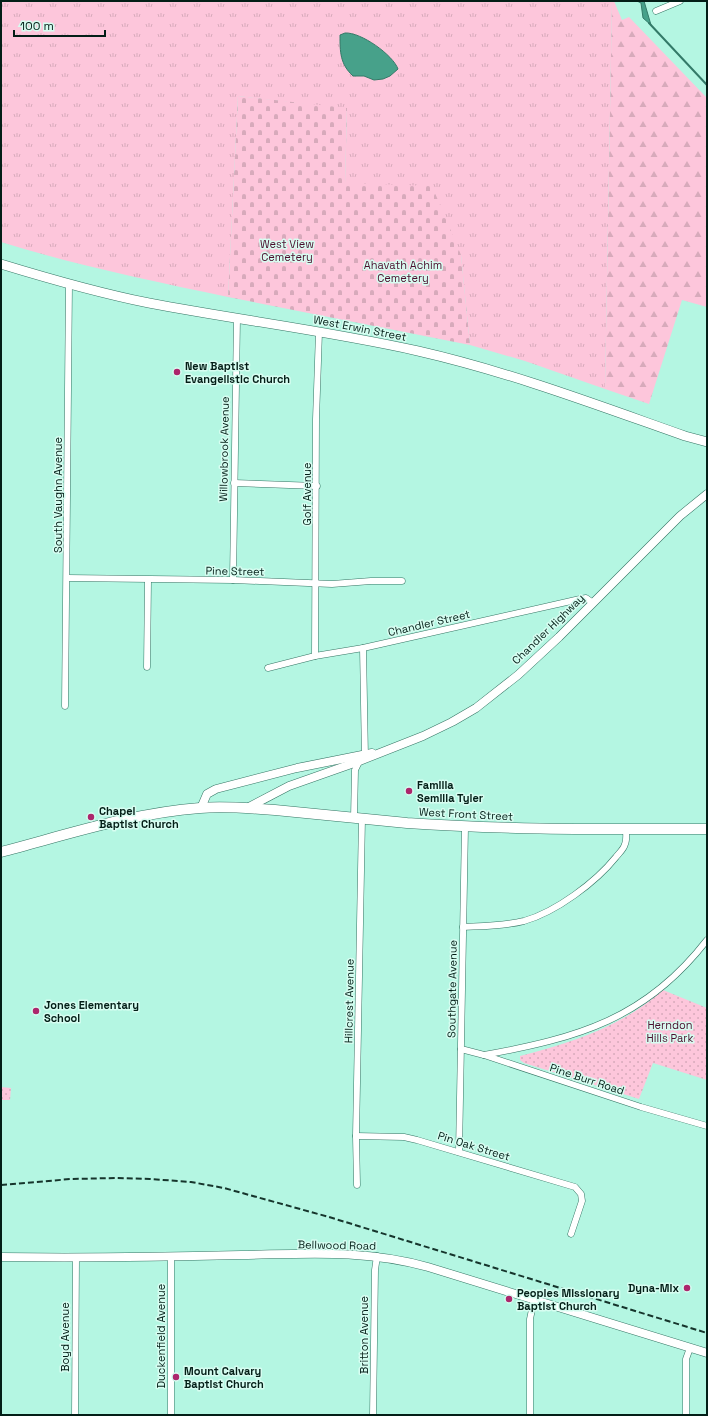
<svg xmlns="http://www.w3.org/2000/svg" width="708" height="1416" viewBox="0 0 708 1416" font-family="'Space Grotesk',sans-serif">
  <style>
    .grass { fill: url(#grass-tufts) }
    .forest { fill: url(#forest-firs) }
    .cemetery { fill: url(#cemetery-stones) }
    .park { fill: url(#park-dots) }
    .water { fill: #47a18a; stroke: #337a68 }
    .lines { fill: none; stroke-linecap: round; stroke-linejoin: round }
    .stream { stroke: #337a68; stroke-width: 2 }
    .minor-casing { stroke: #357564; stroke-width: 7 }
    .tertiary-casing { stroke: #357564; stroke-width: 9 }
    .secondary-casing { stroke: #357564; stroke-width: 10 }
    .primary-casing { stroke: #357564; stroke-width: 11 }
    .minor { stroke: #fff; stroke-width: 6 }
    .tertiary { stroke: #fff; stroke-width: 8 }
    .secondary { stroke: #fff; stroke-width: 9 }
    .primary { stroke: #fff; stroke-width: 10 }
    .rail { stroke: #16352c; stroke-width: 2; stroke-dasharray: 6 3; stroke-linecap: butt }
    .poi-dot { fill: #ac266c; stroke: #d7fdf1; stroke-width: 1.5 }
    .labels { text-anchor: middle; stroke-width: 3; stroke-linejoin: round; paint-order: stroke }
    .park-label { font-size: 11px; fill: #4d0e2e; stroke: #d7fdf1 }
    .street-label { font-size: 11px; fill: #031e17; stroke: #d7fdf1 }
    .poi-label { font-size: 11px; font-weight: bold; fill: #031e17; stroke: #d7fdf1; text-anchor: start }
  </style>
  <defs>
    <pattern id="grass-tufts" width="24" height="20" patternUnits="userSpaceOnUse"><rect width="24" height="20" fill="#fdc6db"/><path d="M3 7l-1-3M5 7V3M7 7l1-3M15 17l-1-3M17 17v-4M19 17l1-3" fill="none" stroke="#d7aabb"/></pattern>
    <pattern id="forest-firs" width="22" height="20" patternUnits="userSpaceOnUse"><rect width="22" height="20" fill="#fdc6db"/><path d="M5 1l3.5 6h-7zM16 11l3.5 6h-7z" fill="#d7aabb"/></pattern>
    <pattern id="cemetery-stones" width="16" height="16" patternUnits="userSpaceOnUse"><rect width="16" height="16" fill="#fdc6db"/><path d="M2 7V4a2 2 0 0 1 4 0v3zM10 15v-3a2 2 0 0 1 4 0v3z" fill="#d7aabb"/></pattern>
    <pattern id="park-dots" width="8" height="8" patternUnits="userSpaceOnUse"><rect width="8" height="8" fill="#fdc6db"/><path d="M2 2h.1M6 6h.1" fill="none" stroke="#d7aabb" stroke-width="1.8" stroke-linecap="round"/></pattern>
  </defs>
  <rect width="100%" height="100%" fill="#b4f6e2"/>
  <path class="grass" d="M1,1H612L605,389L525,361L470,345L461,255L345,183L347,109L238,96L228,297C152,281 75,265 1,242Z"/>
  <path class="forest" d="M612,1H614L622,20L629,17L707,98V307L682,300L649,404L605,389Z"/>
  <path class="cemetery" d="M238,96L347,108L345,183L432,186L461,255L470,345L228,297Z"/>
  <g class="park">
    <path d="M663,990L707,1008V1080L653,1063L639,1099L524,1063L520,1060V1056C573,1042 621,1027 663,990Z"/>
    <path d="M1,1087L11,1088L10,1100H1Z"/>
  </g>
  <g class="water">
    <path d="M637,1H644L651,25L643,18L641,3Z"/>
    <path d="M345,33C361,32 393,55 398,69L390,76L383,79L374,80L364,76H353C340,64 340,52 340,35Z"/>
  </g>
  <g class="lines">
    <path class="stream" d="M649,23L707,85"/>
    <defs>
      <g id="minor">
        <path d="M656,11L680,1"/>
        <path d="M234,483L317,486"/>
        <path d="M67,578L233,580L332,584L371,581H402"/>
        <path d="M233,580L237,318"/>
        <path d="M363,648L365,758"/>
        <path d="M315,656L316,419L319,332"/>
        <path d="M147,667L148,580"/>
        <path d="M268,668L315,656L363,648L580,599L586,598L593,603"/>
        <path d="M65,706L69,284"/>
        <path d="M354,818L355,770L360,760"/>
        <path d="M463,927C484,926 504,926 524,921C556,912 596,882 616,857C619,853 624,849 625,844C627,840 626,834 626,829"/>
        <path d="M461,1049L484,1055L641,1107L707,1126"/>
        <path d="M484,1055C578,1038 646,1019 707,940"/>
        <path d="M356,1136L404,1137L417,1140L575,1187L581,1194L582,1201L571,1234"/>
        <path d="M459,1152L465,827"/>
        <path d="M357,1185L356,1136L362,818"/>
        <path d="M75,1415L76,1258"/>
        <path d="M171,1415V1257"/>
        <path d="M373,1415L375,1270L377,1256"/>
        <path d="M530,1415V1319L534,1300"/>
        <path d="M686,1415V1359L690,1348"/>
      </g>
      <g id="tertiary">
        <path d="M201,808L207,794L216,789L297,768L372,753"/>
        <path d="M247,808L289,786L357,762L423,736L452,722L476,708L518,675L559,637L680,516L707,494"/>
        <path d="M1,1257C81,1258 161,1257 241,1255C305,1254 365,1249 428,1267L707,1353"/>
      </g>
      <path id="secondary" d="M1,264C50,279 99,293 149,303C238,320 329,331 418,351C510,372 597,405 685,436L707,442"/>
      <path id="primary" d="M1,852C66,835 132,813 200,808C225,806 250,808 275,810C319,814 363,819 407,823C507,830 607,829 707,829"/>
    </defs>
    <use href="#minor" class="minor-casing"/>
    <use href="#tertiary" class="tertiary-casing"/>
    <use href="#secondary" class="secondary-casing"/>
    <use href="#primary" class="primary-casing"/>
    <use href="#minor" class="minor"/>
    <use href="#tertiary" class="tertiary"/>
    <use href="#secondary" class="secondary"/>
    <use href="#primary" class="primary"/>
    <path class="rail" d="M1,1185L71,1179L116,1178L150,1179L191,1182L224,1188L329,1217L707,1333"/>
  </g>
  <g class="poi-dot">
    <circle cx="177" cy="372" r="4"/>
    <circle cx="409" cy="791" r="4"/>
    <circle cx="91" cy="817" r="4"/>
    <circle cx="36" cy="1011" r="4"/>
    <circle cx="687" cy="1288" r="4"/>
    <circle cx="509" cy="1299" r="4"/>
    <circle cx="176" cy="1377" r="4"/>
  </g>
  <g class="labels">
    <g class="park-label">
      <text x="287" y="248">West View<tspan x="287" dy="13">Cemetery</tspan></text>
      <text x="403" y="269">Ahavath Achim<tspan x="403" dy="13">Cemetery</tspan></text>
      <text x="670" y="1029">Herndon<tspan x="670" dy="13">Hills Park</tspan></text>
    </g>
    <g class="street-label">
      <text transform="translate(360 328) rotate(11)" y="4">West Erwin Street</text>
      <text transform="translate(224 449) rotate(-89)" y="4">Willowbrook Avenue</text>
      <text transform="translate(307 494) rotate(-90)" y="4">Golf Avenue</text>
      <text transform="translate(58 495) rotate(-90)" y="4">South Vaughn Avenue</text>
      <text transform="translate(235 571) rotate(1)" y="4">Pine Street</text>
      <text transform="translate(429 623) rotate(-13)" y="4">Chandler Street</text>
      <text transform="translate(548 629) rotate(-44)" y="4">Chandler Highway</text>
      <text transform="translate(466 814) rotate(3)" y="4">West Front Street</text>
      <text transform="translate(452 989) rotate(-89)" y="4">Southgate Avenue</text>
      <text transform="translate(349 1001) rotate(-89)" y="4">Hillcrest Avenue</text>
      <text transform="translate(587 1079) rotate(18)" y="4">Pine Burr Road</text>
      <text transform="translate(474 1146) rotate(17)" y="4">Pin Oak Street</text>
      <text transform="translate(337 1245) rotate(1)" y="4">Bellwood Road</text>
      <text transform="translate(364 1335) rotate(-90)" y="4">Britton Avenue</text>
      <text transform="translate(161 1336) rotate(-90)" y="4">Duckenfield Avenue</text>
      <text transform="translate(65 1337) rotate(-90)" y="4">Boyd Avenue</text>
    </g>
    <g class="poi-label">
      <text x="185" y="370">New Baptist<tspan x="185" dy="13">Evangelistic Church</tspan></text>
      <text x="417" y="789">Familia<tspan x="417" dy="13">Semilla Tyler</tspan></text>
      <text x="99" y="815">Chapel<tspan x="99" dy="13">Baptist Church</tspan></text>
      <text x="44" y="1009">Jones Elementary<tspan x="44" dy="13">School</tspan></text>
      <text x="679" y="1292" text-anchor="end">Dyna-Mix</text>
      <text x="517" y="1297">Peoples Missionary<tspan x="517" dy="13">Baptist Church</tspan></text>
      <text x="184" y="1375">Mount Calvary<tspan x="184" dy="13">Baptist Church</tspan></text>
    </g>
  </g>
  <rect width="708" height="1416" fill="none" stroke="#031e17" stroke-width="4"/>
  <path d="M14 30v6h91v-6" fill="none" stroke="#031e17" stroke-width="2"/>
  <text x="20" y="30" font-size="12" fill="#031e17" stroke="#d7fdf1" stroke-width="3" paint-order="stroke">100 m</text>
</svg>
